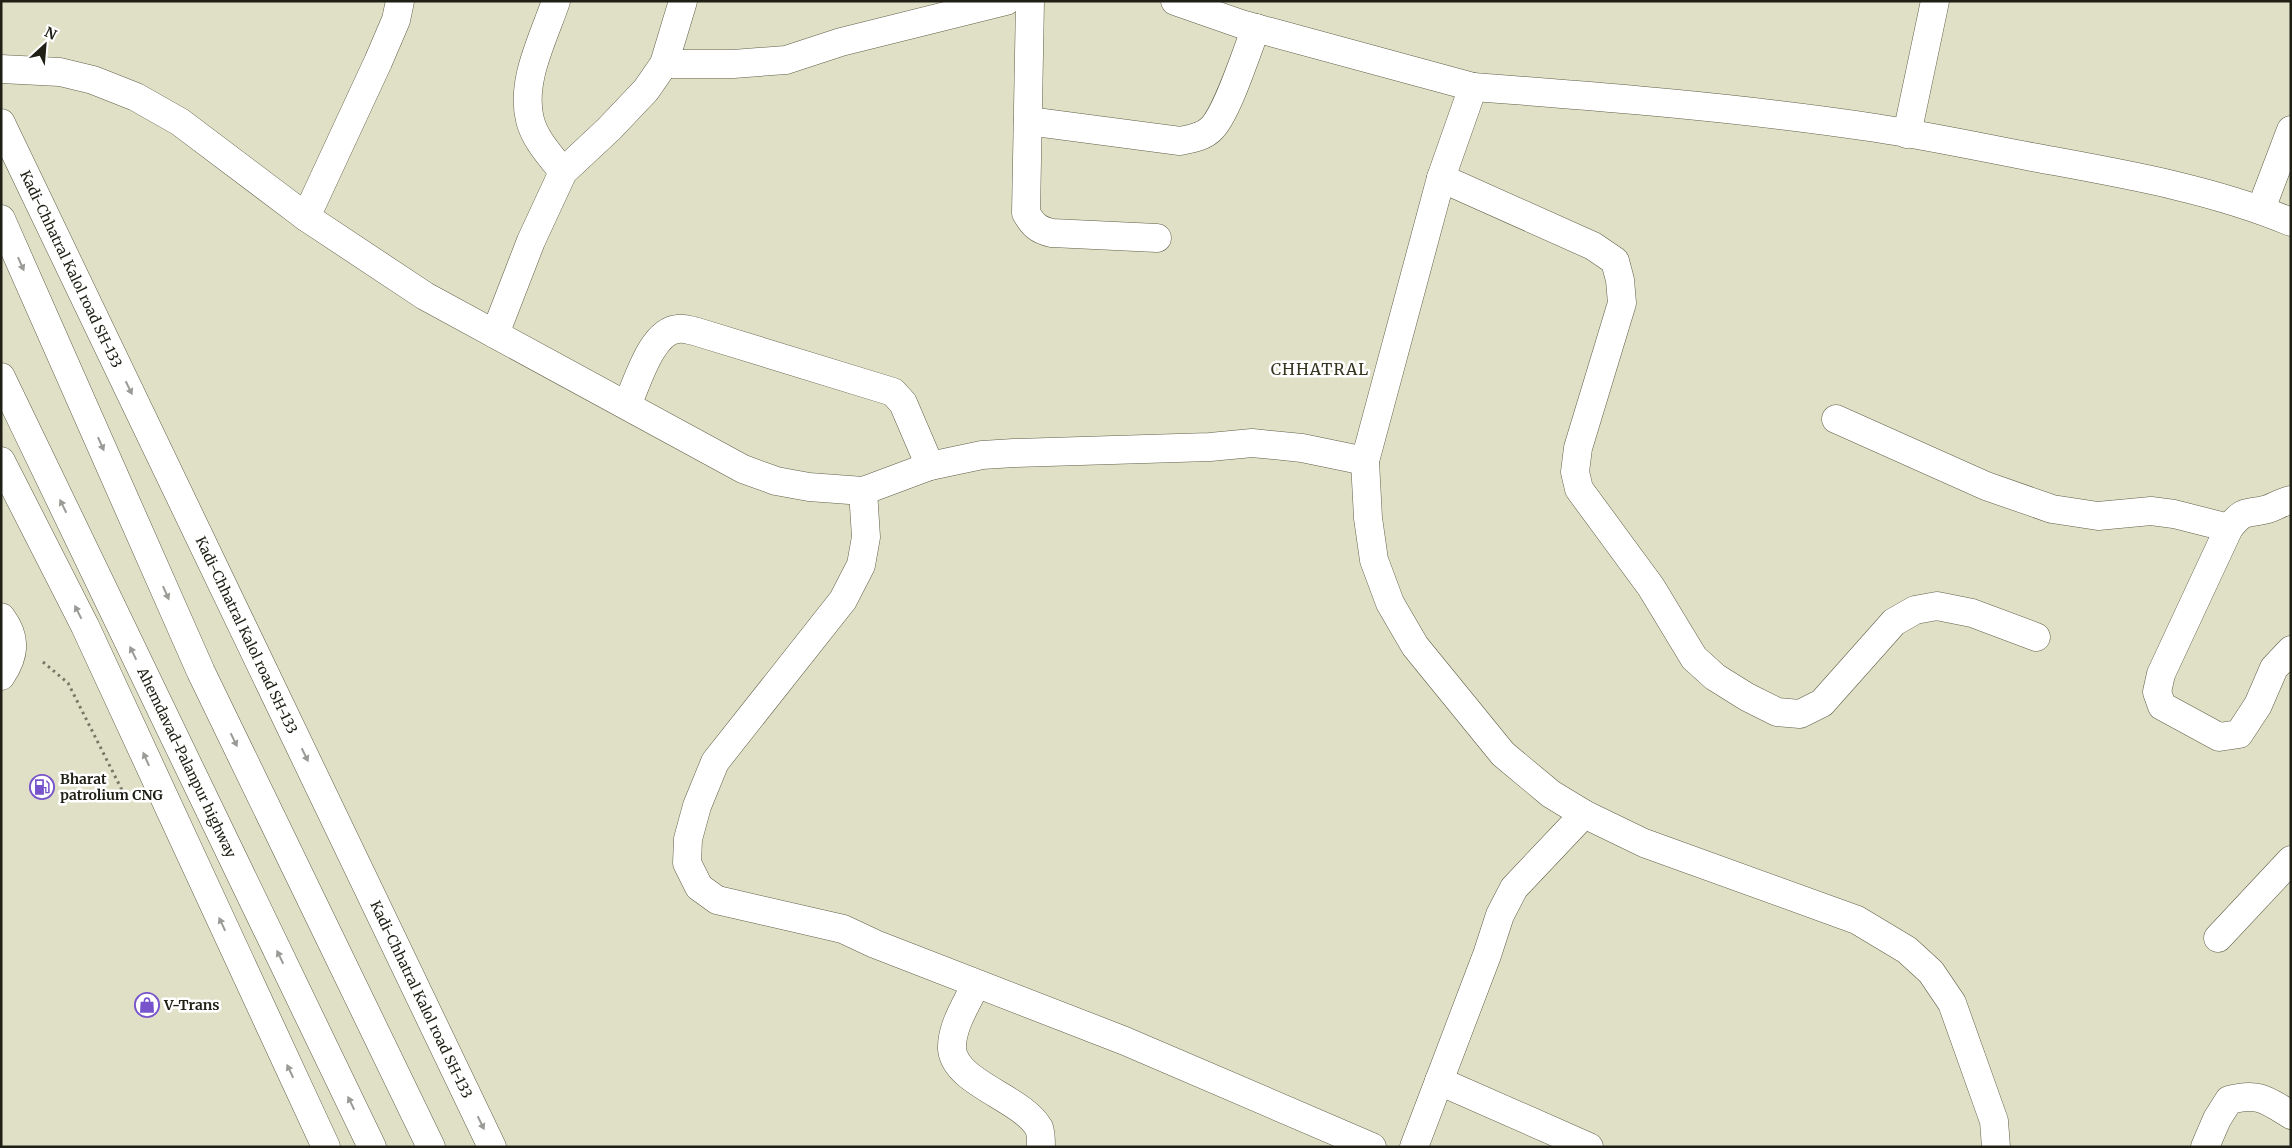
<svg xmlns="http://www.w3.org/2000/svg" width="2292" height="1148" viewBox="0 0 2292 1148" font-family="Merriweather,serif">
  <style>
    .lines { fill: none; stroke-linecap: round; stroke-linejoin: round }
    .street-casing { stroke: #605f48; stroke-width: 29 }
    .primary-casing { stroke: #605f48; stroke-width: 29 }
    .path { stroke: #776; stroke-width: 3; stroke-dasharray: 2.5 4; stroke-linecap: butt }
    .street { stroke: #fff; stroke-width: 28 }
    .primary { stroke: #fff; stroke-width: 28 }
    .oneway { fill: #9a9a96 }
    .labels { text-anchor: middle; stroke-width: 5; stroke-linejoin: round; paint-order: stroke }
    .street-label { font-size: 14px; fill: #1f1f15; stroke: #fff }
    .poi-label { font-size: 14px; font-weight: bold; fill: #1f1f15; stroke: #fff; text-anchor: start }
    .quarter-label { font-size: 16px; letter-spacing: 1px; fill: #363620; stroke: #fff }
  </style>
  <rect width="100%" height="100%" fill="#e0e0c6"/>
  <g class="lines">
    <defs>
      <g id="street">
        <path d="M556,1C544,37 520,81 530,120C535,140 551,156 563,172"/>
        <path d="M1030,1L1026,213C1033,225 1038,230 1052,233L1157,238"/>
        <path d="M1175,1L1241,24L1473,87L1441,178L1365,461L1368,518L1374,560L1390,603L1415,646L1503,754L1551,794L1584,814L1644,843L1857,920L1907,950L1931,972L1952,1003L1994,1121L1996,1147"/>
        <path d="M664,64H733L786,60L841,42L1006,1"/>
        <path d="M1,69L60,72L93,80L136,97L180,122L306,217L425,296L743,469L776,481L809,487L863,491L930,466L982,455L1014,453L1210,447L1252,443L1302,448L1365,461"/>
        <path d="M1473,87C1608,97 1743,108 1876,128C1928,136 1980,147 2032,157C2118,173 2210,188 2291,222"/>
        <path d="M1028,121L1180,141C1191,139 1204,137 1212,128C1228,111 1246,53 1256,28"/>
        <path d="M1907,134L1935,1"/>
        <path d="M1441,178L1593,246L1615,261L1620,280L1622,303L1578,448L1575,472L1579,489L1651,587L1694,658L1715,677L1747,697L1777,712L1800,714L1822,703L1894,622L1915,610L1937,606L1972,613L2036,637"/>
        <path d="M2261,209L2291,130"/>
        <path d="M306,217L378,62L396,20L400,1"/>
        <path d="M495,334L531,241L563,172L609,129L646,90L664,64L683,1"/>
        <path d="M627,405C637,384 651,331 678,329C683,328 689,330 694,331L893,392L903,403L930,466"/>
        <path d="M1836,419L1986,486L2052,509L2098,516L2151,511L2174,514L2229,528"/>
        <path d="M863,491L866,537L861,565L843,600L715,762L697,806L688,839L687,863L699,887L717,900L843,929L875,944L1125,1041L1372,1147"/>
        <path d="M2291,500C2282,502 2276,506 2268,509C2245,515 2245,508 2229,528L2161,674L2157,692L2162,706L2219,737L2239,734L2258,705L2274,668L2291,650"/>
        <path d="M1,617C17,638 15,655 1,676"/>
        <path d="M2218,938L2291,860"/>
        <path d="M976,984C967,1003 951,1027 952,1049C955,1083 1022,1098 1039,1128C1041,1133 1041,1141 1041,1147"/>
        <path d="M1439,1081L1589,1147"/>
        <path d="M1414,1147L1487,955L1500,915L1514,888L1584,814"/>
        <path d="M2205,1147L2217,1119L2229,1100C2258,1092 2267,1100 2291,1115"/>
      </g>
      <g id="primary">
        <path id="s1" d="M1,123L492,1147"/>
        <path d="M1,219L201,672L431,1147"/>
        <path id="s2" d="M1,377L372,1147"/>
        <path d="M1,461L85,626L326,1147"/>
      </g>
    </defs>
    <use href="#street" class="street-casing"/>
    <use href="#primary" class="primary-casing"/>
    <path class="path" d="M43,662L68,683L128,802"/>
    <use href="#street" class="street"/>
    <use href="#primary" class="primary"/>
  </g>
  <defs><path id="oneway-solid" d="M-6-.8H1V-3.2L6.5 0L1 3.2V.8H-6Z" transform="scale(1.25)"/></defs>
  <g class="oneway">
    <use href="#oneway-solid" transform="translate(21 264) rotate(66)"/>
    <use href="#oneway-solid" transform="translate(129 388) rotate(64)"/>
    <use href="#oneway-solid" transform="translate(101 444) rotate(66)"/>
    <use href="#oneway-solid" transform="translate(63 506) rotate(-116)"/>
    <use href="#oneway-solid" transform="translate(166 593) rotate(66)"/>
    <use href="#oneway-solid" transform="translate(78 612) rotate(-117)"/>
    <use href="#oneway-solid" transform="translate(133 653) rotate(-116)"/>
    <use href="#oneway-solid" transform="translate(234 740) rotate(64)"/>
    <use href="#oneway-solid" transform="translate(305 755) rotate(64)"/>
    <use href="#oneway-solid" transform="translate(146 759) rotate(-114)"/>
    <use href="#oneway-solid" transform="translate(222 924) rotate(-115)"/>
    <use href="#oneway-solid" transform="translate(280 957) rotate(-116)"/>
    <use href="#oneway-solid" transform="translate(290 1071) rotate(-115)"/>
    <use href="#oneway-solid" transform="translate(351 1103) rotate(-116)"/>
    <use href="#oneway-solid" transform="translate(481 1123) rotate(64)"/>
  </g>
  <defs>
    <symbol id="fuel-ring" viewBox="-11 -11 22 22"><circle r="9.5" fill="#fff" stroke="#7753cc" stroke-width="1.5"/><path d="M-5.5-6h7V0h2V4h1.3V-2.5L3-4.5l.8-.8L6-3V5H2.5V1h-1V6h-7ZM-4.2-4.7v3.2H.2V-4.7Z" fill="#7753cc"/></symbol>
    <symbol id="shop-ring" viewBox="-11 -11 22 22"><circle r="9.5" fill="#fff" stroke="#7753cc" stroke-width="1.5"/><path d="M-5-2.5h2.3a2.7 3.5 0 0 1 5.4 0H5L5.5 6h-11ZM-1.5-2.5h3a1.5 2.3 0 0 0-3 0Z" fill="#7753cc"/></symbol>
  </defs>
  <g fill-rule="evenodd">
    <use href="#fuel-ring" x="28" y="773" width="28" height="28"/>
    <use href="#shop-ring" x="133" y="991" width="28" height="28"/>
  </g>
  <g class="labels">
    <g class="street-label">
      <text dy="5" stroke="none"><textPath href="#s1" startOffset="162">Kadi-Chhatral Kalol road SH-133</textPath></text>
      <text dy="5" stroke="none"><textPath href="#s1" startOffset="568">Kadi-Chhatral Kalol road SH-133</textPath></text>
      <text dy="5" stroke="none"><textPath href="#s2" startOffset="428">Ahemdavad-Palanpur highway</textPath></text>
      <text dy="5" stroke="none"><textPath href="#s1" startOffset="972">Kadi-Chhatral Kalol road SH-133</textPath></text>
    </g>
    <g class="poi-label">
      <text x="60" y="784">Bharat<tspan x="60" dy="16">patrolium CNG</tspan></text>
      <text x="164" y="1010">V-Trans</text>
    </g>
    <g class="quarter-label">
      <text x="1320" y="375">CHHATRAL</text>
    </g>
  </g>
  <rect width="2292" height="1148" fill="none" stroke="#1f1f15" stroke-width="5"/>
  <g transform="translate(45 45) rotate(26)" stroke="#ffffff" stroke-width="4" paint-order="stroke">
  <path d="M0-4L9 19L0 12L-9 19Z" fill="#1f1f15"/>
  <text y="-8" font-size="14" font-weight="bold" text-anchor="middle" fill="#1f1f15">N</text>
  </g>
</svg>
